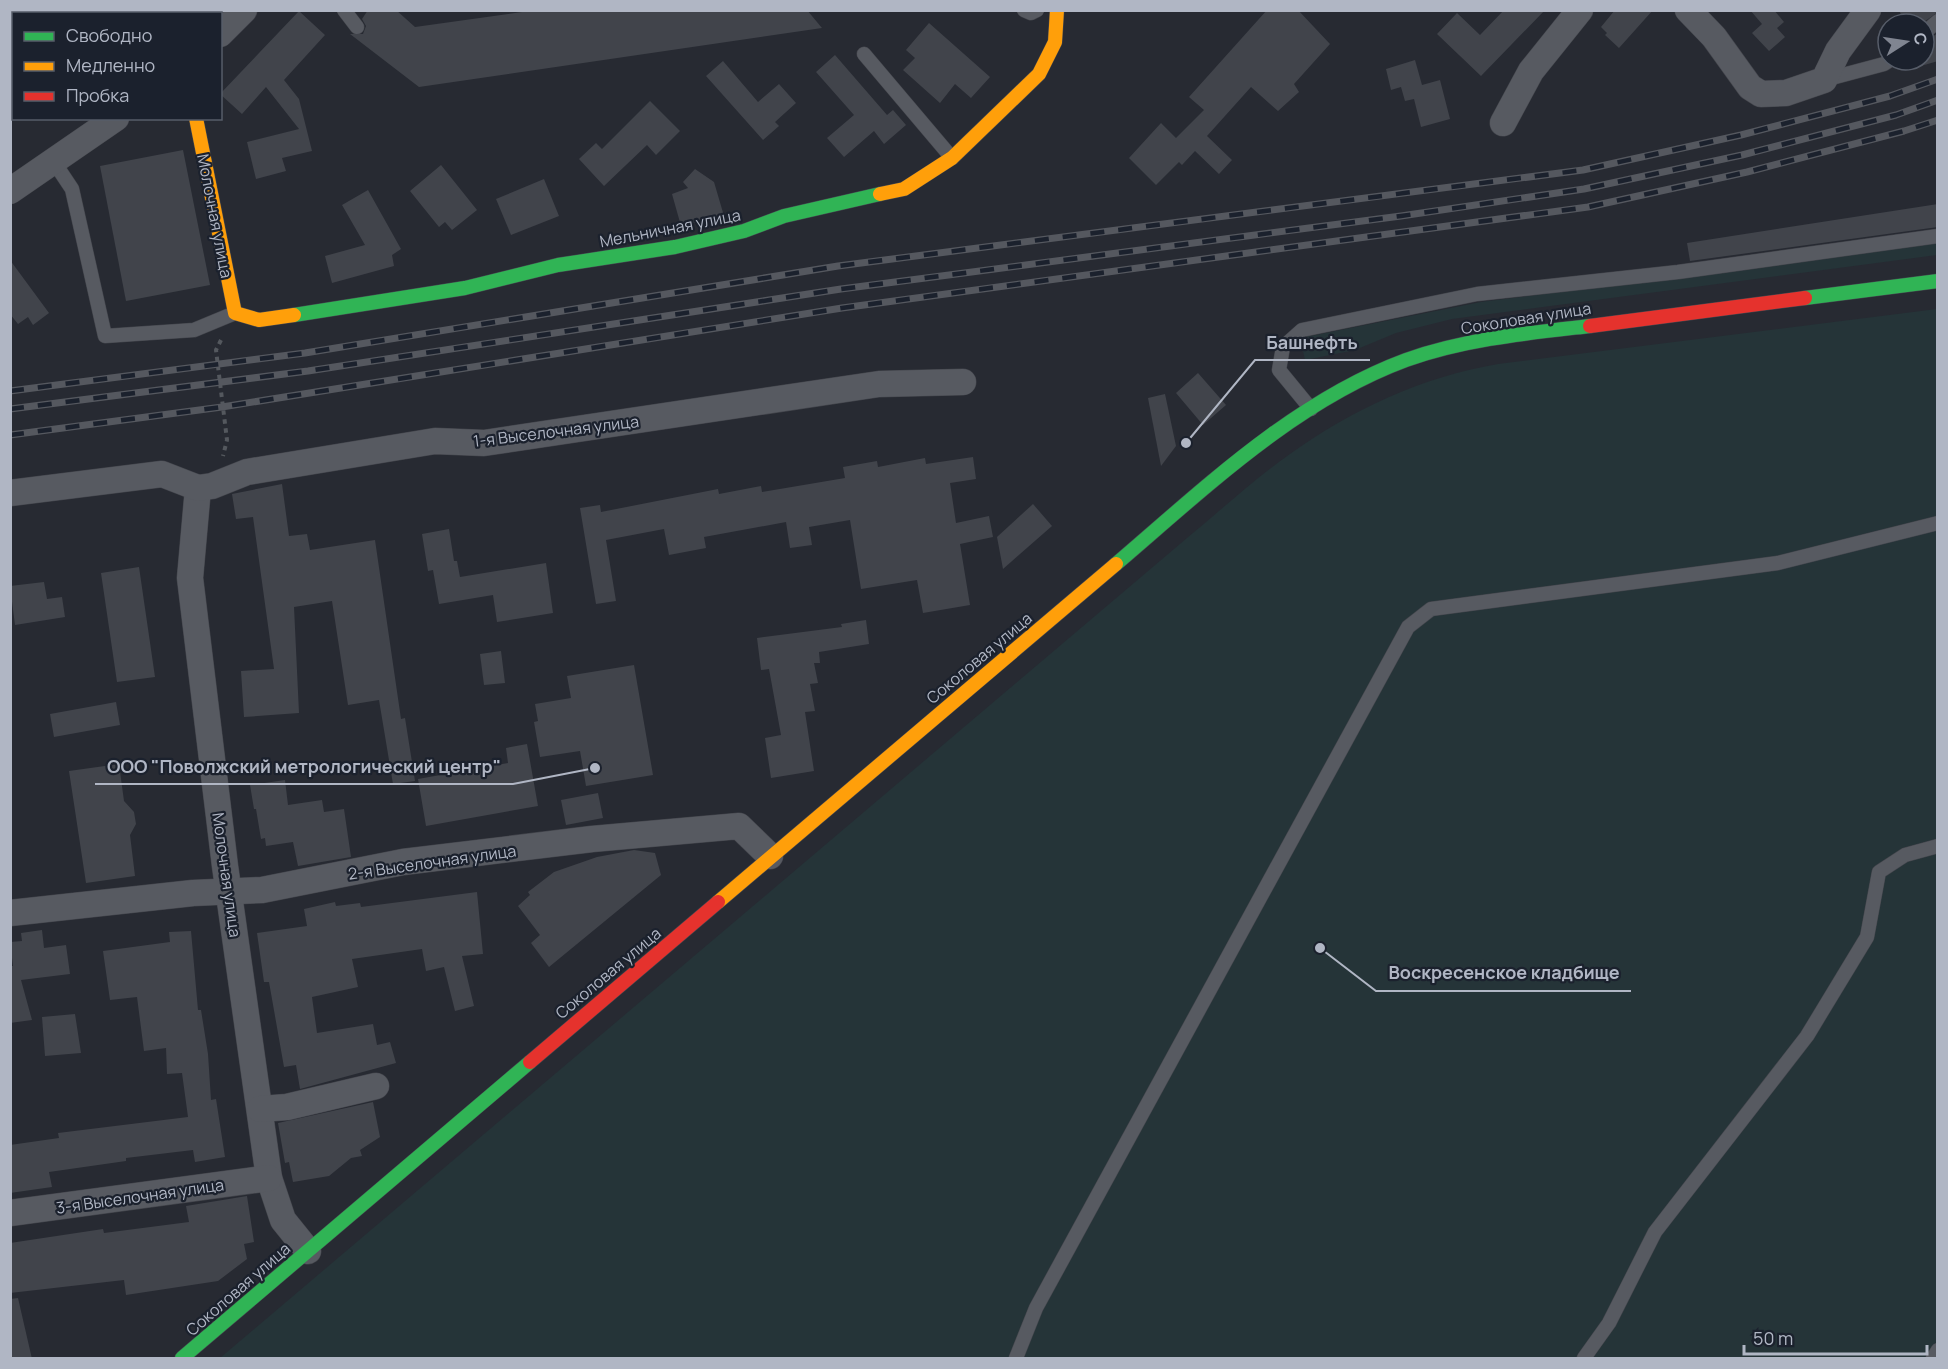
<svg xmlns="http://www.w3.org/2000/svg" width="1948" height="1369" viewBox="0 0 1948 1369" font-family="Manrope,sans-serif">
  <style>
    .green { fill: #253438 }
    .building { fill: #41444b }
    .lines { fill: none; stroke-linecap: round; stroke-linejoin: round }
    .lane-casing { stroke: #43454c; stroke-width: 15 }
    .street-casing { stroke: #43454c; stroke-width: 27 }
    .fast-casing { stroke: #44474f; stroke-width: 15 }
    .slow-casing { stroke: #44474f; stroke-width: 15 }
    .jam-casing { stroke: #44474f; stroke-width: 15 }
    .path { stroke: #54585e; stroke-width: 4; stroke-dasharray: 4.5 4.5; stroke-linecap: butt }
    .lane { stroke: #575a61; stroke-width: 14 }
    .street { stroke: #575a61; stroke-width: 26 }
    .fast { stroke: #30b455; stroke-width: 14 }
    .slow { stroke: #ff9f0a; stroke-width: 14 }
    .jam { stroke: #e5322d; stroke-width: 14 }
    .rail-casing { stroke: #55585f; stroke-width: 7 }
    .rail { stroke: #1b212d; stroke-width: 4.5; stroke-dasharray: 14; stroke-linecap: butt }
    .labels { text-anchor: middle; stroke-width: 4.5; stroke-linejoin: round; paint-order: stroke }
    .street-label { font-size: 16px; fill: #b0b6c4; stroke: #1b212d }
    .leader { fill: none; stroke: #b0b6c4; stroke-width: 2 }
    .callout-dot { fill: #b0b6c4; stroke: #1b212d; stroke-width: 2 }
    .callout-label { font-size: 18px; text-anchor: middle; font-weight: bold; fill: #b0b6c4; stroke: #1b212d; stroke-width: 4.5; stroke-linejoin: round; paint-order: stroke }
  </style>
  <rect width="100%" height="100%" fill="#272a32"/>
  <g class="green">
    <path d="M1937,243V255L1452,319L1396,333L1355,350L1305,360L1300,338L1481,302Z"/>
    <path d="M1937,309V1358H220L1187,538C1221,510 1254,479 1290,454C1353,409 1422,377 1498,364Z"/>
  </g>
  <g class="building">
    <path d="M368,10H396L415,27L536,10H807L822,28L419,87L350,34H363L366,26L362,19Z"/>
    <path d="M1267,10H1298L1330,44L1294,84L1299,92L1278,111L1251,87L1207,136L1232,160L1219,174L1195,151L1182,165L1179,162L1156,185L1129,158L1161,123L1176,138L1204,110L1189,97Z"/>
    <path d="M1504,10H1545L1481,76L1437,34L1457,13L1480,35Z"/>
    <path d="M1615,10H1653L1619,48L1605,35L1607,33L1601,27Z"/>
    <path d="M1750,10H1774L1784,22L1777,28L1785,37L1769,51L1752,33L1762,24Z"/>
    <path d="M1899,10H1938V12L1921,24H1905Z"/>
    <path d="M299,11L325,35L284,80L299,99L312,151L282,158L286,171L256,179L247,142L299,129L266,87L242,114L220,94Z"/>
    <path d="M929,23L990,77L971,98L955,84L940,103L903,70L915,58L906,50Z"/>
    <path d="M1938,33V61L1921,66L1919,60H1924V42Z"/>
    <path d="M835,55L887,115L893,110L906,125L884,144L874,131L844,157L827,138L854,115L816,72Z"/>
    <path d="M1415,60L1422,85L1440,80L1450,119L1421,127L1414,99L1405,101L1401,87L1391,90L1386,69Z"/>
    <path d="M723,61L758,102L779,84L796,103L775,122L779,126L763,140L706,76Z"/>
    <path d="M650,101L680,131L656,155L647,145L604,186L579,159L596,143L602,149Z"/>
    <path d="M183,150L210,285L126,301L100,166Z"/>
    <path d="M441,165L477,210L452,230L445,222L439,227L410,191Z"/>
    <path d="M695,169L714,182L724,216L681,226L672,194L688,188L683,182Z"/>
    <path d="M544,179L559,216L511,235L496,199Z"/>
    <path d="M368,190L401,249L392,255L394,266L332,283L325,256L365,245L342,205Z"/>
    <path d="M1938,204V227L1690,261L1687,243Z"/>
    <path d="M10,260L49,313L33,325L28,317L18,324L10,314Z"/>
    <path d="M1198,373L1226,405L1203,425L1176,393Z"/>
    <path d="M1165,394L1176,446L1161,466L1148,398Z"/>
    <path d="M973,457L976,479L950,483L956,523L989,516L993,537L960,544L970,605L923,613L917,580L861,589L850,520L809,527L812,545L790,548L786,522L704,537L706,548L669,555L664,529L606,540L616,601L596,604L580,508L600,505L601,512L718,489L719,494L761,486L762,492L845,478L843,467L877,461L878,467L925,458L926,464Z"/>
    <path d="M282,484L289,536L307,534L310,550L375,540L401,719L405,718L415,781L393,784L379,700L348,705L332,601L294,607L299,713L244,717L241,671L274,669L253,517L236,519L232,494Z"/>
    <path d="M1033,504L1052,526L1003,569L997,537Z"/>
    <path d="M449,529L454,561H457L460,577L546,563L553,613L497,622L493,595L439,604L433,570L428,571L422,534Z"/>
    <path d="M139,567L155,677L117,682L101,573Z"/>
    <path d="M44,582L47,599L62,597L65,617L15,625L10,586Z"/>
    <path d="M866,620L869,644L819,652L820,663H814L818,683L810,684L815,711L805,712L814,771L771,778L765,738L781,735L769,669L761,670L757,638L842,627L841,624Z"/>
    <path d="M501,651L505,683L484,685L480,654Z"/>
    <path d="M634,665L653,775L586,786L580,751L540,757L534,722L538,721L535,704L571,698L567,676Z"/>
    <path d="M116,702L120,725L54,737L50,714Z"/>
    <path d="M527,744L538,806L426,826L418,779L508,763L506,748Z"/>
    <path d="M119,764L124,801L134,812L136,824L130,835L135,876L86,883L69,771Z"/>
    <path d="M285,780L288,805L322,800L324,812L344,809L351,857L298,866L293,842L266,846L265,838L261,839L256,809H254L250,785Z"/>
    <path d="M598,793L603,818L566,825L561,800Z"/>
    <path d="M634,850L655,853L661,875L549,967L531,943L540,935L518,906L530,895L528,892L554,872L597,857Z"/>
    <path d="M477,892L483,954L462,956L474,1006L455,1011L444,967L426,971L422,949L352,959L358,987L312,997L317,1033L373,1024L377,1045L390,1042L396,1063L300,1089L296,1065L284,1067L269,982H264L257,933L307,926L304,909L335,902L336,906L360,903L361,907Z"/>
    <path d="M42,930L44,948L66,945L70,974L21,980L32,1020L10,1023V966H13L10,942L22,941L21,933Z"/>
    <path d="M191,931L198,1010H201L208,1054L211,1100L216,1099L225,1157L195,1162L193,1150L126,1158V1161L49,1172L52,1187L10,1193V1145L59,1138L58,1133L188,1117L182,1073L167,1074L166,1048L144,1051L137,997L110,1000L103,951L170,942L169,932Z"/>
    <path d="M75,1014L81,1053L45,1056L42,1017Z"/>
    <path d="M373,1102L380,1137L360,1150L362,1156L351,1158L329,1176L293,1182L289,1162L285,1163L278,1123Z"/>
    <path d="M247,1196L254,1242L244,1244L247,1259L218,1281L126,1295L124,1280L10,1293V1243L103,1229L104,1233L189,1222L186,1206Z"/>
    <path d="M18,1298L32,1359H10V1299Z"/>
  </g>
  <g class="lines">
    <defs>
      <g id="lane">
        <path d="M344,10L357,27"/>
        <path d="M1024,10L1031,13L1037,10"/>
        <path d="M1924,33L1938,21"/>
        <path d="M864,54L952,158"/>
        <path d="M1824,80L1884,64L1890,60"/>
        <path d="M54,162L72,189L105,336L194,330L235,313"/>
        <path d="M1311,409L1279,370L1283,347L1302,330L1477,294L1678,272L1938,236"/>
        <path d="M1016,1358L1036,1308L1408,627L1431,609L1778,563L1938,523"/>
        <path d="M1584,1358L1609,1323L1655,1232L1807,1036L1867,937L1879,872L1905,855L1938,846"/>
        <path d="M1933,1358L1938,1350"/>
      </g>
      <g id="street">
        <path d="M1688,10L1714,37L1750,87L1761,94L1786,93L1824,80L1838,51L1868,10"/>
        <path d="M220,34L244,10"/>
        <path d="M1503,123L1531,71L1580,10"/>
        <path d="M10,191L116,118"/>
        <path d="M198,488L190,578L225,866L269,1178L283,1220L308,1251"/>
        <path d="M10,493L162,474L198,488L212,486L247,472L435,441L484,443L879,384L963,382"/>
        <path d="M10,913L193,893L262,890L403,862L592,839L739,826L770,856"/>
        <path d="M260,1109L287,1107L376,1086"/>
        <path d="M10,1213L269,1178"/>
      </g>
      <g id="fast">
        <path d="M1805,298L1938,281"/>
        <path d="M294,315L465,288L558,265L675,247L744,231L784,216L880,194"/>
        <path d="M1116,564C1205,488 1295,401 1406,360C1465,339 1529,333 1590,326"/>
        <path d="M182,1358L530,1062"/>
      </g>
      <g id="slow">
        <path d="M196,118L235,313L259,320L294,315"/>
        <path d="M880,194L904,189L952,158L1039,74L1055,42L1057,10"/>
        <path d="M718,902L1116,564"/>
      </g>
      <g id="jam">
        <path d="M1590,326L1805,298"/>
        <path d="M530,1062L718,902"/>
      </g>
    </defs>
    <use href="#lane" class="lane-casing"/>
    <use href="#street" class="street-casing"/>
    <use href="#fast" class="fast-casing"/>
    <use href="#slow" class="slow-casing"/>
    <use href="#jam" class="jam-casing"/>
    <g class="path">
      <path d="M140,10L142,14"/>
      <path d="M221,340L216,350L227,440L223,456"/>
    </g>
    <use href="#lane" class="lane"/>
    <use href="#street" class="street"/>
    <use href="#fast" class="fast"/>
    <use href="#slow" class="slow"/>
    <use href="#jam" class="jam"/>
    <defs>
      <g id="rail">
        <path d="M10,391L305,353L838,266L1583,170L1741,135L1890,96L1938,79"/>
        <path d="M10,409L308,371L841,289L1401,216L1584,189L1742,155L1896,115L1938,100"/>
        <path d="M10,435L222,407L842,308L1588,207L1747,172L1904,131L1938,120"/>
      </g>
    </defs>
    <use href="#rail" class="rail-casing"/>
    <use href="#rail" class="rail"/>
  </g>
  <g class="labels">
    <g class="street-label">
      <text transform="translate(215 216) rotate(79)" y="6">Молочная улица</text>
      <text transform="translate(670 228) rotate(-11)" y="6">Мельничная улица</text>
      <text transform="translate(1526 318) rotate(-9)" y="6">Соколовая улица</text>
      <text transform="translate(556 431) rotate(-7)" y="6">1-я Выселочная улица</text>
      <text transform="translate(979 658) rotate(-40)" y="6">Соколовая улица</text>
      <text transform="translate(432 862) rotate(-8)" y="6">2-я Выселочная улица</text>
      <text transform="translate(227 875) rotate(82)" y="6">Молочная улица</text>
      <text transform="translate(608 973) rotate(-40)" y="6">Соколовая улица</text>
      <text transform="translate(140 1196) rotate(-8)" y="6">3-я Выселочная улица</text>
      <text transform="translate(238 1289) rotate(-41)" y="6">Соколовая улица</text>
    </g>
  </g>
  <path class="leader" d="M1186 443L1255 360H1370M595 768L513 784H95M1320 948L1376 991H1631"/>
  <g class="callout-dot">
    <circle cx="1186" cy="443" r="6"/>
    <circle cx="595" cy="768" r="6"/>
    <circle cx="1320" cy="948" r="6"/>
  </g>
  <g class="callout-label">
    <text x="1312" y="349">Башнефть</text>
    <text x="304" y="773">ООО "Поволжский метрологический центр"</text>
    <text x="1504" y="979">Воскресенское кладбище</text>
  </g>
  <rect width="1948" height="1369" fill="none" stroke="#b0b6c4" stroke-width="24"/>
  <rect x="12" y="12" width="210" height="108" fill="#1b212d" stroke="#575d69" stroke-width="1.5"/>
  <rect x="24" y="32" width="30" height="9" fill="#30b455" stroke="#575d69" stroke-width="1.5"/>
  <text x="66" y="42" font-size="18" fill="#b0b6c4">Свободно</text>
  <rect x="24" y="62" width="30" height="9" fill="#ff9f0a" stroke="#575d69" stroke-width="1.5"/>
  <text x="66" y="72" font-size="18" fill="#b0b6c4">Медленно</text>
  <rect x="24" y="92" width="30" height="9" fill="#e5322d" stroke="#575d69" stroke-width="1.5"/>
  <text x="66" y="102" font-size="18" fill="#b0b6c4">Пробка</text>
  <g transform="translate(1906 42) rotate(78)"><circle r="28" fill="#1b212d" stroke="#575d69" stroke-width="1.5"/>
  <path d="M0-4.5L10 22L0 15L-10 22Z" fill="#808591"/>
  <text y="-9" font-size="16" font-weight="bold" text-anchor="middle" fill="#b0b6c4">С</text>
  </g>
  <path d="M1744 1345v9h183v-9" fill="none" stroke="#b0b6c4" stroke-width="3"/>
  <text x="1753" y="1345" font-size="18" fill="#b0b6c4" stroke="#1b212d" stroke-width="4.5" paint-order="stroke">50 m</text>
</svg>
